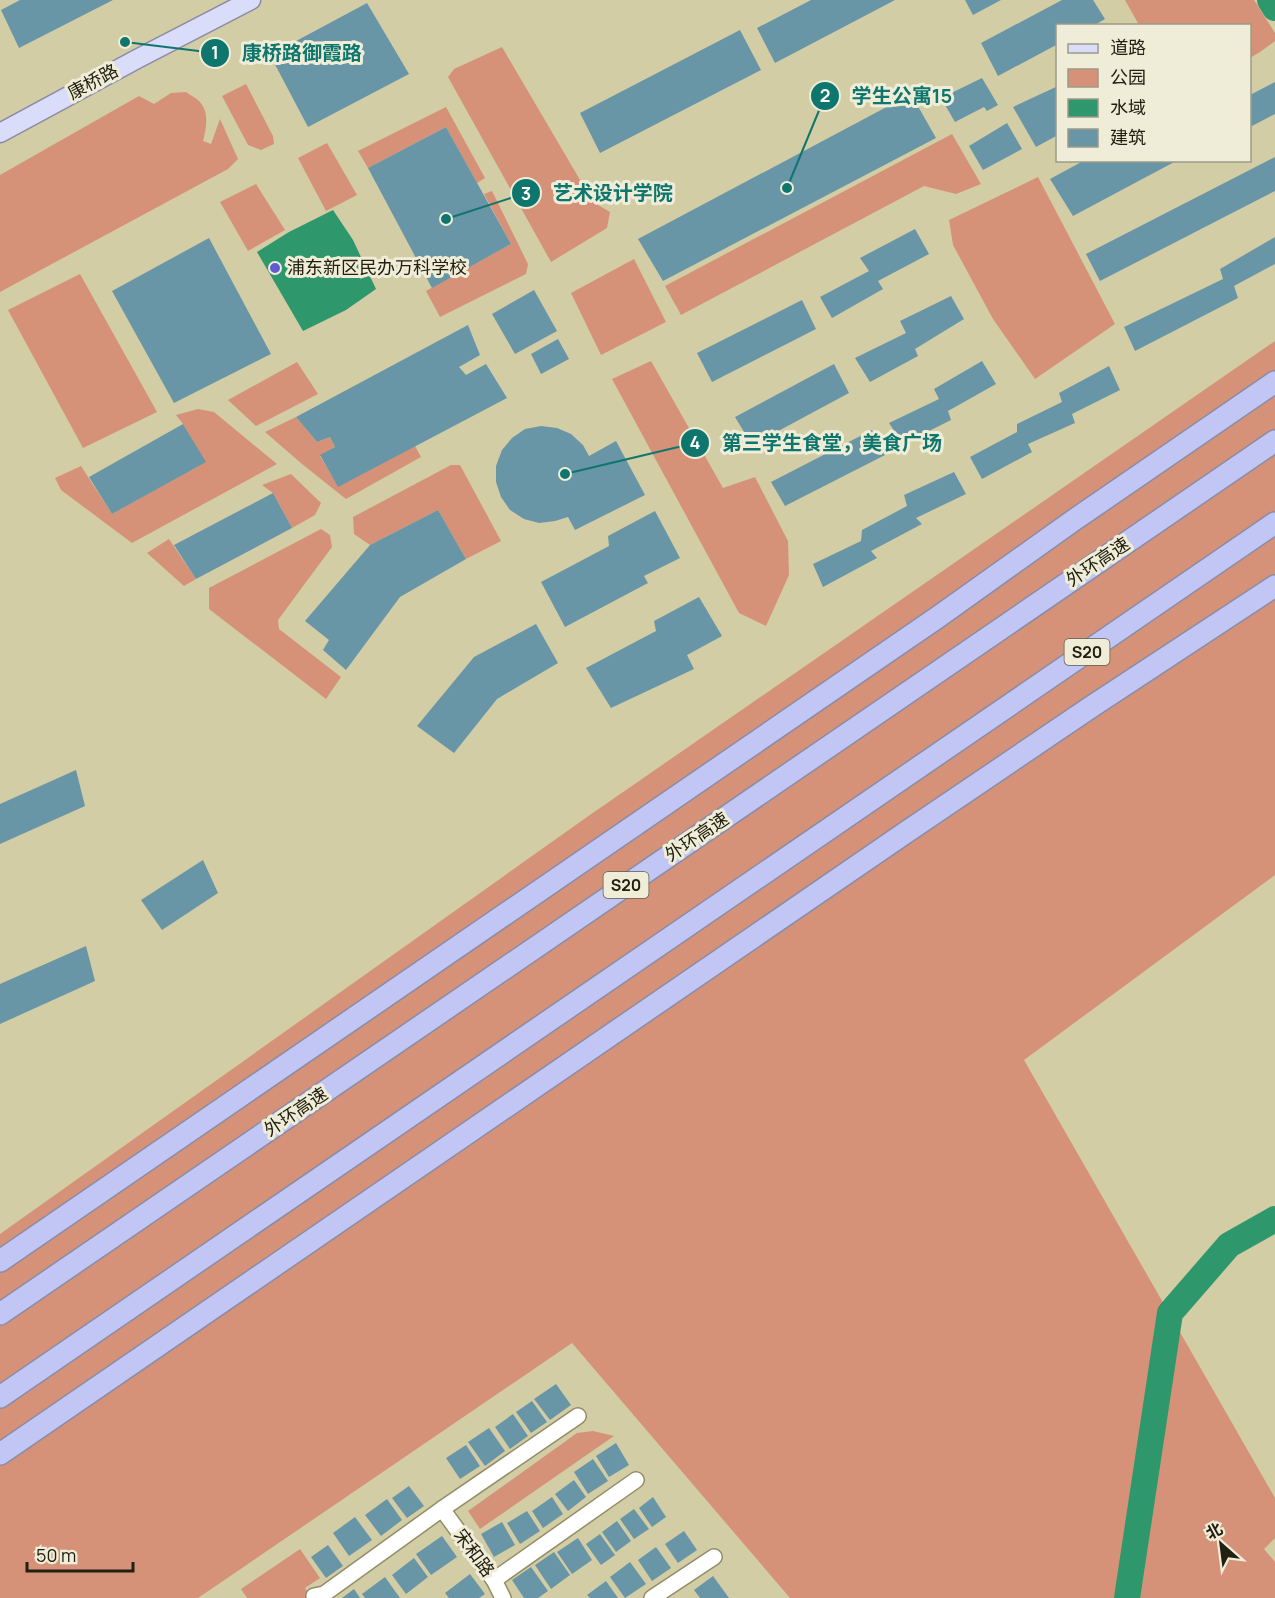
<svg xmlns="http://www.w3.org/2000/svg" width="1275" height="1598" viewBox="0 0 1275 1598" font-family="Manrope,'Noto Sans SC',sans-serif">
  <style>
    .green { fill: #d59279 }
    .water { fill: #2e976b }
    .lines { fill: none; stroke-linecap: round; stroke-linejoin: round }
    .river { stroke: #2e976b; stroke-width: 26 }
    .building { fill: #6996a6 }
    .minor-casing { stroke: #938d67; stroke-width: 18 }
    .major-casing { stroke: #8a8ca5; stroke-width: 21 }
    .highway-casing { stroke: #8a8ca5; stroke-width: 24 }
    .minor { stroke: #fff; stroke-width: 15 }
    .major { stroke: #daddf9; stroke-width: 18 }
    .highway { stroke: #c2c6f5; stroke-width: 21 }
    .poi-dot { fill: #615ad3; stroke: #efedd8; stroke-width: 2 }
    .labels { text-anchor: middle; stroke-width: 6; stroke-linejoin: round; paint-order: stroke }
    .shield { fill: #efedd8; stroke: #605e4d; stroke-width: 1.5 }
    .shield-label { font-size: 16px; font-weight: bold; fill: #222011 }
    .street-label { font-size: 18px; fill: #222011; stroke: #efedd8 }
    .poi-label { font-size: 18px; fill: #222011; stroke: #efedd8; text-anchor: start }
    .leader { fill: none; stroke: #0f766e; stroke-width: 2 }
    .callout-dot { fill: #0f766e; stroke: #efedd8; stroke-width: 2 }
    .mark-label { font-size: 18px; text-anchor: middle; font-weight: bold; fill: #fff }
    .callout-label { font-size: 20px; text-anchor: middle; font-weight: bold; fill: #0f766e; stroke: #efedd8; stroke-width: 6; stroke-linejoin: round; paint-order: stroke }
  </style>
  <rect width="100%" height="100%" fill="#d2cda5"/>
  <g class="green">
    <path d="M1125,0H1254L1275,33V41L1260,52L1250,58V26L1139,25Z"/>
    <path d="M502,47L593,202L610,212L607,228L551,262L448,77L454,69Z"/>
    <path d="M246,84L273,136L274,144L261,150L248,145L222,96Z"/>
    <path d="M186,92C190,95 196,98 199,101C210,112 206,129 203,141L211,144L220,119L238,159L228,169L0,292V175L139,96L154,104L171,93Z"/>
    <path d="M446,107L485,178L477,183L446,127L368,168L358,151Z"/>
    <path d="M952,134L981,184L956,194L924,186L681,315L665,286Z"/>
    <path d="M327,143L357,195L326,211L298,158Z"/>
    <path d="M1038,177L1115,324L1035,379L993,319L953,245L949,220Z"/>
    <path d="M256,184L285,230L248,251L220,202Z"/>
    <path d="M492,191L528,264L526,274L440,317L426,291L511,244L484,194Z"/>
    <path d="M634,259L666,322L601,355L571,293Z"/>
    <path d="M80,274L157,412L83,448L8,310Z"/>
    <path d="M1275,341V875L1024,1060L1275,1498V1538L1264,1549L1275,1562V1598H790L572,1343L198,1598H0V1234L587,817Z"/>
    <path d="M651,361L723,488L755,477L788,541L789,575L766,626L739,613L612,379Z"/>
    <path d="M297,362L318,394L256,426L228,400Z"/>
    <path d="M198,409L214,412L277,464L132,543L61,490L55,478L81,466L112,514L205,462L183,424L176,415Z"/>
    <path d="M296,417L317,442L330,437L335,447L320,456L338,486L415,446L421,457L346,499L302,464L265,432Z"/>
    <path d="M451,465H460L501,541L466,559L438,510L370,545L354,534L353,517Z"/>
    <path d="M291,474L321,503L315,515L292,528L273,493L262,485Z"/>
    <path d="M321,529L330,535L332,547L278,620L279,629L341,677L326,699L209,609V588Z"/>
    <path d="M169,539L196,579L184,586L147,553Z"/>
    <path d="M593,1431L614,1436L480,1529L468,1511L577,1433Z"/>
    <path d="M300,1549L320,1578L305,1588L311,1598H247L241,1589Z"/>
  </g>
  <path class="water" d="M333,210L353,240L376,289L346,310L303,331L257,252L289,232Z"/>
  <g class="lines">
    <g class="river">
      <path d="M1270,0L1275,8"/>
      <path d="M1127,1598L1170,1313L1229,1245L1275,1219"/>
    </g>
  </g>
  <g class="building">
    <path d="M20,0H113L19,48L1,10Z"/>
    <path d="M811,0H895L775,63L757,28Z"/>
    <path d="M965,0H1001L973,15Z"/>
    <path d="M1062,0H1093L1105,19L1093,26H1058V44L998,76L981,43Z"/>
    <path d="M367,3L409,74L308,127L270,55Z"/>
    <path d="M740,30L761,70L600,153L580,113Z"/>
    <path d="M982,78L998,105L987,111L984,107L955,122L941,98Z"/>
    <path d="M1275,82V114L1250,127V95Z"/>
    <path d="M1058,86V135L1036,147L1013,107Z"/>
    <path d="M911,94L936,138L663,281L638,239Z"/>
    <path d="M1007,123L1022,149L983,170L969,146Z"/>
    <path d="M446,127L511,244L432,288L368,168Z"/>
    <path d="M1275,157V191L1100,281L1086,254Z"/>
    <path d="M1085,160H1178L1073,216L1050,179Z"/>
    <path d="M915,229L929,254L878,281L883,289L832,318L820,297L869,271L860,258Z"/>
    <path d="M1275,237V264L1234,286L1238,298L1135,351L1124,327L1223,279L1220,269Z"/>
    <path d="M209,238L271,354L174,403L112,291Z"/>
    <path d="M534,290L557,331L515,354L492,314Z"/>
    <path d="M951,296L964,319L915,349L918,356L870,382L855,358L906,333L900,321Z"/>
    <path d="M802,300L816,329L712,382L697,353Z"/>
    <path d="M468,325L480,355L459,367L466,375L486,364L507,398L338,487L320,455L335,447L330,437L317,442L296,417Z"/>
    <path d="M558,339L569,359L541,374L531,354Z"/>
    <path d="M982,361L996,384L948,411L951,420L903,444L889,423L939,399L934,389Z"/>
    <path d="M834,364L849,393L752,445L735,417Z"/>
    <path d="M1109,366L1120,390L1072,414L1075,423L1028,444L1032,452L982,479L970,457L1017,432V424L1062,402L1059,393Z"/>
    <path d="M183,424L206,462L112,514L89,477Z"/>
    <path d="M541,426L557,428L571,434L583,445L589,456L616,441L645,495L575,530L568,517L555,521L539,523L524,519L510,510L501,497L496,482V466L502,450L512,438L525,429Z"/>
    <path d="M872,430L887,454L785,506L771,482Z"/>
    <path d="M954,472L966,494L916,518L922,524L871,551L877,558L823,587L813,564L861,541L862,530L907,506L904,495Z"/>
    <path d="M273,493L292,528L196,579L174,545Z"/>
    <path d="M438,510L466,559L400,597L346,670L323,650L329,640L305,621L370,545Z"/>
    <path d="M655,511L680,558L644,576L648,583L565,627L541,582L609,546L608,536Z"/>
    <path d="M699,597L722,636L687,655L694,669L611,708L586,668L656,631L654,621Z"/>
    <path d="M536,624L558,663L497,699L454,753L417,726L474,657Z"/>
    <path d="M76,770L85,806L0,844V804Z"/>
    <path d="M203,860L218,893L162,930L141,900Z"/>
    <path d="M86,946L95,981L0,1024V984Z"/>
    <path d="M556,1384L571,1405L550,1420L534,1399Z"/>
    <path d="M532,1401L547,1422L531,1433L516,1412Z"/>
    <path d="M513,1414L528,1436L510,1449L495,1427Z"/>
    <path d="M489,1428L505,1451L485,1466L468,1442Z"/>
    <path d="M616,1443L629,1465L609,1477L596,1456Z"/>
    <path d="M466,1445L480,1466L460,1479L446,1458Z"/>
    <path d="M593,1459L608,1481L588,1494L574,1472Z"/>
    <path d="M574,1480L586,1497L568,1511L555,1494Z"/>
    <path d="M409,1486L424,1506L407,1518L392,1498Z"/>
    <path d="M552,1497L563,1514L543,1528L532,1511Z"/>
    <path d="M653,1497L666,1517L652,1527L639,1508Z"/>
    <path d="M387,1499L402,1520L381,1536L365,1515Z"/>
    <path d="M634,1509L649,1529L634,1539L620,1519Z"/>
    <path d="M527,1511L540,1531L520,1544L507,1523Z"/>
    <path d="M355,1517L372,1540L349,1556L333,1533Z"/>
    <path d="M617,1521L631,1541L616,1552L602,1532Z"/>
    <path d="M502,1522L515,1545L494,1557L481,1534Z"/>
    <path d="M684,1531L697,1550L678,1563L665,1544Z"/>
    <path d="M600,1534L615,1555L601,1565L586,1544Z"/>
    <path d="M442,1536L457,1557L431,1575L416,1554Z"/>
    <path d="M578,1538L592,1560L572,1574L557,1552Z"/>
    <path d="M328,1545L343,1566L326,1578L311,1557Z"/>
    <path d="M656,1547L671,1568L652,1581L638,1560Z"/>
    <path d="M554,1552L570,1575L551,1589L535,1565Z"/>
    <path d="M414,1558L428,1577L406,1594L392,1575Z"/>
    <path d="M630,1562L646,1584L625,1598L610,1577Z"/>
    <path d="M531,1567L548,1591L538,1598H524L512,1580Z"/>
    <path d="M470,1574L485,1594L479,1598H449L445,1593Z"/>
    <path d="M713,1576L729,1598H700L694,1590Z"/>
    <path d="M385,1577L400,1598H365L362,1594Z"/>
    <path d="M606,1581L618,1598H590L587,1595Z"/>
    <path d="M354,1589L360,1598H342Z"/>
  </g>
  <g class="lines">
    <defs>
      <g id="minor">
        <path d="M442,1509L494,1580L503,1598"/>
        <path d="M494,1580L636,1480"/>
        <path d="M314,1596L324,1594L442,1509L578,1416"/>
        <path d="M652,1598L714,1557"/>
      </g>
      <path id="major" d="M0,133L137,59L251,0"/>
      <g id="highway">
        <path d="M0,1261L938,617L1074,520L1275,382"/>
        <path d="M0,1314L1275,441"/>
        <path d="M0,1397L1275,523"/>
        <path d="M0,1454L905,833L1091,707L1275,586"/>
      </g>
    </defs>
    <use href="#minor" class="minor-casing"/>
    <use href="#major" class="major-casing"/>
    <use href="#highway" class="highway-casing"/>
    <use href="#minor" class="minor"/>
    <use href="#major" class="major"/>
    <use href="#highway" class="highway"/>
  </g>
  <circle class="poi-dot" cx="275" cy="268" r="6"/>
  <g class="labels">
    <g class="shield">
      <rect x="1064.5" y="639" width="45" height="26" rx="4.5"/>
      <rect x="603.5" y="872" width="45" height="26" rx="4.5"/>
    </g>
    <g class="shield-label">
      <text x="1087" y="658">S20</text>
      <text x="626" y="891">S20</text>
    </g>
    <g class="street-label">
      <text transform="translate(93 82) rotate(-28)" y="6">康桥路</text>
      <text transform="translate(1098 562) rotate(-34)" y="6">外环高速</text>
      <text transform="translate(697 837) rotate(-34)" y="6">外环高速</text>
      <text transform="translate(296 1112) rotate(-34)" y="6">外环高速</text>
      <text transform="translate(474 1553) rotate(54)" y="6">宋和路</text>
    </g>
    <g class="poi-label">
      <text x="287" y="274">浦东新区民办万科学校</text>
    </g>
  </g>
  <path class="leader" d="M125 42L215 53M787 188L825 96M446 219L526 193M565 474L695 443"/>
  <g class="callout-dot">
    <circle cx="125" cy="42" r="6"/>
    <circle cx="787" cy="188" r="6"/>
    <circle cx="446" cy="219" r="6"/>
    <circle cx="565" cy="474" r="6"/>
    <circle cx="215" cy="53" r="15"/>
    <circle cx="825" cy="96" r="15"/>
    <circle cx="526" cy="193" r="15"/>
    <circle cx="695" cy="443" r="15"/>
  </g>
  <g class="mark-label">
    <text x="215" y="59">1</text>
    <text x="825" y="102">2</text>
    <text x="526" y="200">3</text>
    <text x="695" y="449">4</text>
  </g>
  <g class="callout-label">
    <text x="302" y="60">康桥路御霞路</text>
    <text x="902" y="103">学生公寓15</text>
    <text x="613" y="200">艺术设计学院</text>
    <text x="832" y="450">第三学生食堂，美食广场</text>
  </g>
  <rect x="1056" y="24" width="195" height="138" fill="#efedd8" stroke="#9d9b88" stroke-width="1.5"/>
  <rect x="1068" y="44" width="30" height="9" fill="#daddf9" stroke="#9d9b88" stroke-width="1.5"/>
  <text x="1110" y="54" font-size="18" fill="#222011">道路</text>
  <rect x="1068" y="69" width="30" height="18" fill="#d59279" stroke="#9d9b88" stroke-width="1.5"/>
  <text x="1110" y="84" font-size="18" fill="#222011">公园</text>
  <rect x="1068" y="99" width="30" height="18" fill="#2e976b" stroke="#9d9b88" stroke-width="1.5"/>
  <text x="1110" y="114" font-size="18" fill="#222011">水域</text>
  <rect x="1068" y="129" width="30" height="18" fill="#6996a6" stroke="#9d9b88" stroke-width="1.5"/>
  <text x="1110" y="144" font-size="18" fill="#222011">建筑</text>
  <g transform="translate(1221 1544) rotate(332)" stroke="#efedd8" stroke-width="4.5" paint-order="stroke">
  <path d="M0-4.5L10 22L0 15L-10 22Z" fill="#222011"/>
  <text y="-9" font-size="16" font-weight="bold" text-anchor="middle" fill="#222011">北</text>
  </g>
  <path d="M27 1562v9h106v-9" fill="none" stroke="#222011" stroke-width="3"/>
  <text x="36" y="1562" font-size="18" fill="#222011" stroke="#efedd8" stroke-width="4.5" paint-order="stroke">50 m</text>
</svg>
